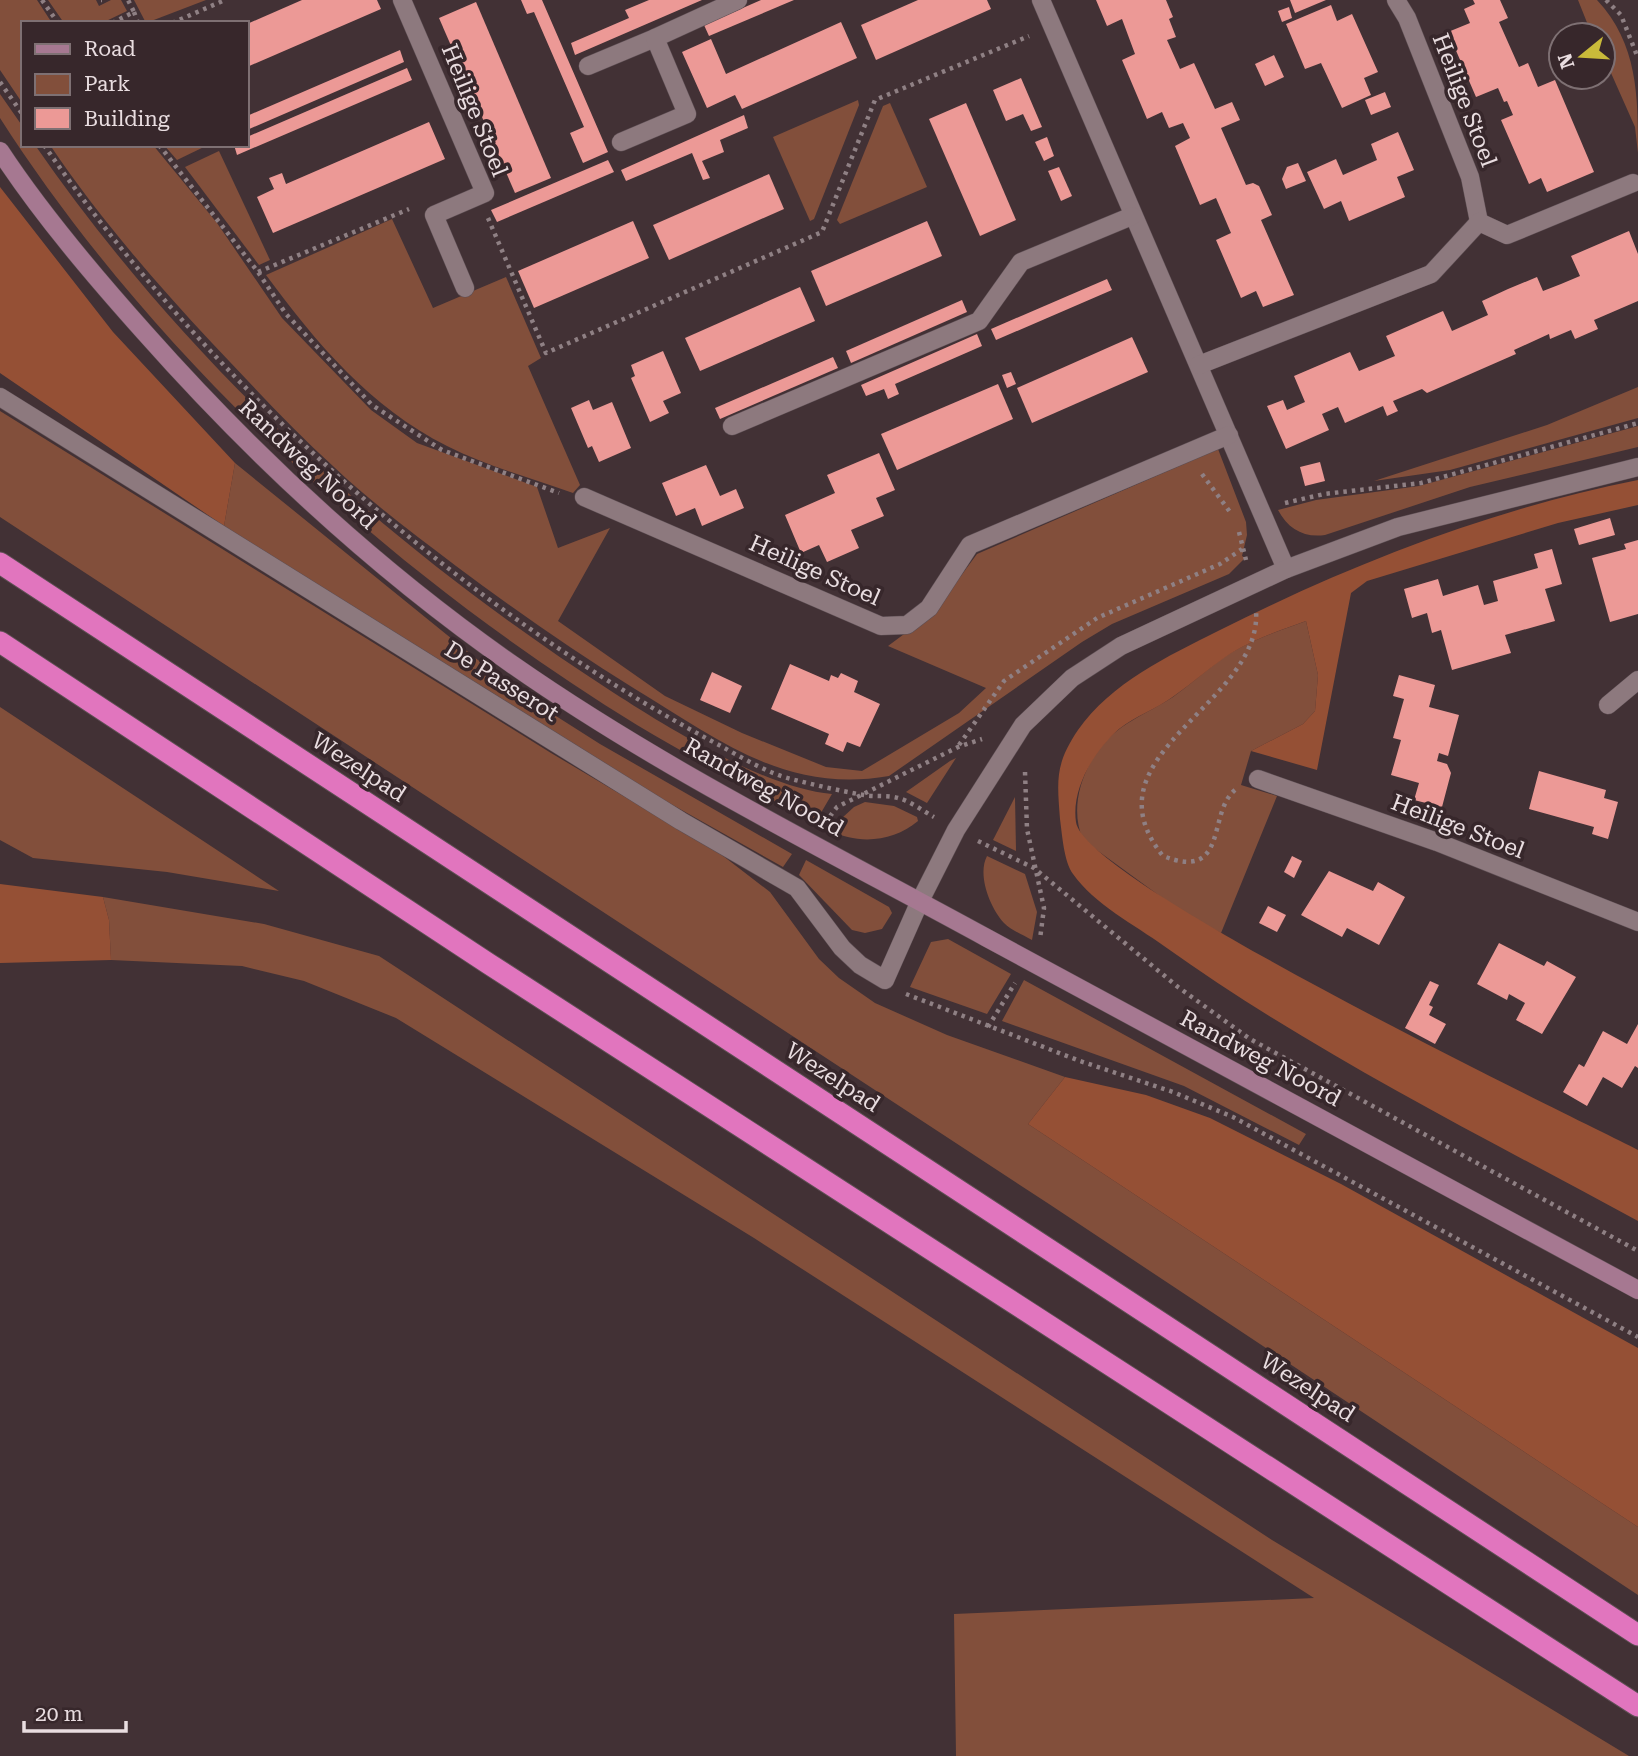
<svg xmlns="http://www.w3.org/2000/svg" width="1638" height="1756" viewBox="0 0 1638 1756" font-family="'Roboto Serif',serif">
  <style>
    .green { fill: #824f3b }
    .forest { fill: #955035 }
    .building { fill: #ec9996 }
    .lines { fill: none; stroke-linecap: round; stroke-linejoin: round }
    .lane-casing { stroke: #5e4f54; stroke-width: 19 }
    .street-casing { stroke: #5e4f54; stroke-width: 19 }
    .secondary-casing { stroke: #5e4f54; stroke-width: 19 }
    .highway-casing { stroke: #5e4f54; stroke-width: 23 }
    .path { stroke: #8f8084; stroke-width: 4.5; stroke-dasharray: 3.5 5; stroke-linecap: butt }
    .lane { stroke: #8d797e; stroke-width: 18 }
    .street { stroke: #8d797e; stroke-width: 18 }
    .secondary { stroke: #a67891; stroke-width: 18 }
    .highway { stroke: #e175be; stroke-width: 21 }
    .labels { text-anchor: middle; stroke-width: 7; stroke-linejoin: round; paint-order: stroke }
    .street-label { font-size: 23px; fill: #e9dde0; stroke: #37272b }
  </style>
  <rect width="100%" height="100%" fill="#423135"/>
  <g class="green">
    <path d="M0,0H37L52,23H23V104L0,70Z"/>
    <path d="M48,0H96L99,6L111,0H121L127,11L102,23H64Z"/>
    <path d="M134,0H206L146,23Z"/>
    <path d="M1578,0H1597C1638,44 1638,96 1638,153L1635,127L1603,55V35H1592Z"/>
    <path d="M0,94L23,127V145H35C189,367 388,547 614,693C670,729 767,789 832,794L815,823C756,791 695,760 637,725C393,575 156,361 0,118Z"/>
    <path d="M858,100L859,105L814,219L810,221L773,137Z"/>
    <path d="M890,103L927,187L840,224L837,220L883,106Z"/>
    <path d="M50,145H153L217,223L282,318L371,410L417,443L537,487L558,548L610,528L558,621L665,696L742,733L826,767L862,771L959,713L986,688L888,646L935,611L977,554L1218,449L1246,522L1247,535L1242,556L1245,558L1229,574L1112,624L1082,642L889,776C786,794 719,740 635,689C573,651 515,610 456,566C414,534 372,503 334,467C291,428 252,385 212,343C154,281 98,216 50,145Z"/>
    <path d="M164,145H208L177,160Z"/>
    <path d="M219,151L270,260L259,265L185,167Z"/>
    <path d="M392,219L433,308L506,277L541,358L528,366L580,485L573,493C532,478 486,466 447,446C370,407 317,344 266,275Z"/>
    <path d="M1638,387V418L1450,470L1374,481L1547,425Z"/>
    <path d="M0,411L551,753L718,852L770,892L819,959L839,978L875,1003L947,1035L1065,1077L1028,1124L1638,1527V1595L1049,1204L0,517Z"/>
    <path d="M1638,426V447L1470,487L1325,535C1304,538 1288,529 1278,510L1316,500L1419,486Z"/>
    <path d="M235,463L515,690L600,744L792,854L783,867L662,799L224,526Z"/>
    <path d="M1306,621L1318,675L1315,711L1303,724L1251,751L1241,785L1277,796L1221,933L1179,910L1083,840C1066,801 1088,751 1122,727C1138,716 1156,708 1173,697C1190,685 1206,670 1223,658C1248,641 1279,631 1306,621Z"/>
    <path d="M0,707L279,891L167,872L33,858L0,840Z"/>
    <path d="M956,758L927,803L906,792L950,761Z"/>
    <path d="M1015,797L1016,851L993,840Z"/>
    <path d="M865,802L894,806L917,817L918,821C893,842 858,845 829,830L854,807Z"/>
    <path d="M987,856L1025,874L1037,912L1032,940C1023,935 1011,930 1004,923C990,908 977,875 987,856Z"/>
    <path d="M806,860L889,907L892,913L882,929L865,933L852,930L799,875Z"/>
    <path d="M103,897L264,924L379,956L1272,1540L1629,1756H956L954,1614L1314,1598L754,1238L396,1018L304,981L242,966L111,960L109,920Z"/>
    <path d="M948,939L1011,974L987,1014L910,987L931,942Z"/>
    <path d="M1024,980L1306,1134L1299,1145L1184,1086L1002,1021Z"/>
  </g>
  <g class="forest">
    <path d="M0,187L113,332L235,463L224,526L0,373Z"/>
    <path d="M1638,480V505L1558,523L1367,581L1351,593L1317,770L1251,751L1303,724L1315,711L1318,675L1306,621C1278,631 1248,641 1224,658C1207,670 1191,684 1174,696C1157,709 1135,716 1119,729C1095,750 1071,788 1076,822C1084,882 1561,1111 1638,1150V1221C1478,1134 1312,1052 1164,946C1135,925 1094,904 1073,874C1064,862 1062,834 1060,819C1057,780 1055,764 1078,730C1111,683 1168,656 1218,631C1351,564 1492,509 1638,480Z"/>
    <path d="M0,884L103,897L109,920L111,960L0,963Z"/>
    <path d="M1065,1077L1146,1095L1210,1118L1341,1184L1638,1348V1527L1028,1124Z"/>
  </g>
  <g class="building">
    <path d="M302,0H377L381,9L247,67V24Z"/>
    <path d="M521,0H542L608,152L583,163L570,133L584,127L534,12L527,14Z"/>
    <path d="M649,0H702L575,55L571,43L629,18L625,10Z"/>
    <path d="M761,0H794L709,36L704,25Z"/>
    <path d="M918,0H987L991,9L876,60L861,25Z"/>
    <path d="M1096,0H1166L1173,17L1169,19L1176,37L1167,40L1180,69L1194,63L1215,109L1232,102L1240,120L1221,128L1246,185L1253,183L1259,186L1272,215L1261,220L1294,295L1263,307L1256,291L1241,298L1216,240L1231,233L1216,198L1200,205L1175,146L1190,138L1183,123L1169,128L1162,112L1147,119L1122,60L1135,54L1122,19L1107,26Z"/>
    <path d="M1290,0H1326L1295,13Z"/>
    <path d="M1473,0H1500L1508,18L1499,22L1519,67L1528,63L1538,87L1555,80L1594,172L1547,192L1541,178L1529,184L1501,120L1513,115L1507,101L1504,102L1498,88L1476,97L1448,32L1470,23L1464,9L1475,4Z"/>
    <path d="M476,2L551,178L515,193L439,18Z"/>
    <path d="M1331,5L1337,21L1352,14L1378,72L1364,78L1371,95L1342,108L1321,63L1305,69L1286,24Z"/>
    <path d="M1289,7L1292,18L1282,22L1278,11Z"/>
    <path d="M841,22L857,58L742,109L735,95L707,108L682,52L711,39L726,74Z"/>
    <path d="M400,50L404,62L247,130V116Z"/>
    <path d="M1274,55L1284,77L1265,86L1255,64Z"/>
    <path d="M407,68L412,80L237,155L234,145H247V137Z"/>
    <path d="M1021,78L1042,127L1031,131L1023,114L1006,121L993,90Z"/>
    <path d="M1385,92L1391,107L1371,115L1365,100Z"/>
    <path d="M966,103L1016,220L980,236L929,119Z"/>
    <path d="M744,115L748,128L720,140L724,152L702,161L710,178L703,180L692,153L626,181L621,170Z"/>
    <path d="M429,122L445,159L273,233L257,197L274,189L269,178L282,173L286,184Z"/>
    <path d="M1398,132L1414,170L1397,177L1405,197L1349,221L1341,201L1324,209L1307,172L1336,159L1343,175L1377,160L1371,144Z"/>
    <path d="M1047,137L1054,156L1044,161L1035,142Z"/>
    <path d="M608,160L614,172L497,222L491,210Z"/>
    <path d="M1298,163L1306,181L1286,189L1282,179L1287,167Z"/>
    <path d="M1059,167L1072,196L1061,201L1048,171Z"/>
    <path d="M769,174L784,209L669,260L653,225Z"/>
    <path d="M633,221L649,258L534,308L518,271Z"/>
    <path d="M927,221L942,256L826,306L811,271Z"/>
    <path d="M1629,231L1638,254V301L1594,320L1598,329L1575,339L1571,330L1550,339L1549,334L1514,350L1516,354L1427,393L1422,389L1393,401L1398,411L1387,416L1383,406L1345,423L1338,407L1322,414L1329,430L1286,449L1267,406L1283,400L1287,410L1305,402L1294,376L1350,352L1359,371L1395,356L1386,336L1443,311L1452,331L1488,315L1482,301L1508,289L1537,277L1543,291L1561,284L1580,276L1571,256Z"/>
    <path d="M1107,279L1112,290L996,340L991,329Z"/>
    <path d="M800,287L815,321L700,371L685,338Z"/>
    <path d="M962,300L967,312L851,363L846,351Z"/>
    <path d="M977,334L982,346L895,384L899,394L888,399L884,389L866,396L861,385Z"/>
    <path d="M1132,337L1148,372L1032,423L1017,388Z"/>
    <path d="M663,351L681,393L663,401L669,413L650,422L631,378L635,376L631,365Z"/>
    <path d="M833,357L838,368L720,419L715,408Z"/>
    <path d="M1011,372L1016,384L1007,388L1002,375Z"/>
    <path d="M998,384L1013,419L897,470L881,434Z"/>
    <path d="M589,400L593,410L612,402L631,448L599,462L592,446L588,448L571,408Z"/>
    <path d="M879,453L895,490L876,498L884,516L851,530L859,548L827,562L819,545L801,553L785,515L835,493L827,475Z"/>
    <path d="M1320,462L1325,481L1305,486L1300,467Z"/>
    <path d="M706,465L720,496L736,489L744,508L702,526L695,508L676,516L662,483Z"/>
    <path d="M1610,518L1615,535L1579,545L1574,529Z"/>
    <path d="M1638,540V614L1610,622L1592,558L1626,549L1624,544Z"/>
    <path d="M1552,549L1562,584L1545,589L1555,621L1505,635L1511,653L1452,670L1441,630L1432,633L1427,613L1412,618L1404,589L1438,579L1443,596L1478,585L1484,605L1498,601L1493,581L1538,568L1534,554Z"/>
    <path d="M790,664L829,681L831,675L838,678L841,673L858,681L854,692L880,704L860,747L847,742L843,752L825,744L829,734L771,709Z"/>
    <path d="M712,672L742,686L730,713L700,700Z"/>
    <path d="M1399,675L1435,685L1429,707L1459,715L1448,756L1439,753L1437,761L1447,764L1451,773L1442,807L1414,800L1419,783L1391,775L1401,740L1393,738L1404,699L1393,696Z"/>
    <path d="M1539,771L1606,790L1604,798L1618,802L1608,839L1592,834L1594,827L1529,809Z"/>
    <path d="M1292,856L1302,861L1294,878L1284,872Z"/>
    <path d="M1329,871L1373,891L1378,882L1405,897L1379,945L1347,928L1342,937L1301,915Z"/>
    <path d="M1268,906L1286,915L1277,932L1259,923Z"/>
    <path d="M1499,943L1544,966L1547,961L1576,977L1542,1034L1516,1020L1525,1003L1509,994L1507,1000L1477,984Z"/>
    <path d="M1430,981L1439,985L1429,1005L1433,1007L1429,1015L1446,1024L1435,1044L1405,1028Z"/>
    <path d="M1638,1024V1068L1635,1066L1622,1088L1603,1077L1587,1106L1563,1092L1579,1064L1584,1067L1603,1031L1627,1044Z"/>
  </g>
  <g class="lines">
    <defs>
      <g id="lane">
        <path d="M588,66L655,38"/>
        <path d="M621,142L687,114L655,38L738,0"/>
      </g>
      <g id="street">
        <path d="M402,0L485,193L434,215L465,288"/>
        <path d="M1041,0L1286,569"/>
        <path d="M1396,0L1407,18L1470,177L1479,222"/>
        <path d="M1199,365L1431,274L1479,222L1507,235L1633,183"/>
        <path d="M0,397L681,821L797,888L842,948L860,965L885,980L920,901L956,830L1023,725L1072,678L1121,646L1286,569L1398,527L1638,467"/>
        <path d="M732,426L979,321L1021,262L1132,216"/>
        <path d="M584,497L881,626L907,625L929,608L970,545L1229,435"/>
        <path d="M1608,705L1638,680"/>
        <path d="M1258,779L1437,842L1638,922"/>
      </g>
      <path id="secondary" d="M0,151C42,215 94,276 145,333C255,457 377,570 513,665C662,769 828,851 987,938C1204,1056 1421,1173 1638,1290"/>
      <g id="highway">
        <path d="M0,563L1638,1635"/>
        <path d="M0,642L489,964L1638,1706"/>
      </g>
    </defs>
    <use href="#lane" class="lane-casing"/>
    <use href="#street" class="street-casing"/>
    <use href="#secondary" class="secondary-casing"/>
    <use href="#highway" class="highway-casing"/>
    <g class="path">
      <path d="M42,0L58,23"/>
      <path d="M101,0H102"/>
      <path d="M1606,0L1621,15L1638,58"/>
      <path d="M134,12L138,23"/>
      <path d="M112,23L134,12L128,0"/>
      <path d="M172,23L225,0"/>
      <path d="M0,82L23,115"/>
      <path d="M44,145C209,385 462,609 719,745C741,757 767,773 791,779C815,785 840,791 864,795C875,797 888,795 898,798C910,801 923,811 934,817"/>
      <path d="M159,145L258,272L286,314L372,405L442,450L559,493"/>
      <path d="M488,218L546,353L822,232L875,100L1029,36"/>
      <path d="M258,272L409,209"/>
      <path d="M1202,474L1230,512"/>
      <path d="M1285,503L1324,494L1421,483L1638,423"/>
      <path d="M1239,532L1246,560"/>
      <path d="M959,745L1004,681L1097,618L1220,564L1242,549"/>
      <path d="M1025,772L1027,829L1044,908L1040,939"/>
      <path d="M1235,790C1207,813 1229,882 1163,856C1081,754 1263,705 1256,610"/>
      <path d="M825,823L837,807L958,747L982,739"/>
      <path d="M978,841L1034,868L1178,987L1250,1039L1638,1251"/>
      <path d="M906,994L1080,1061L1173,1092L1233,1117L1638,1337"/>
      <path d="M988,1027L1015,983"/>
    </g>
    <use href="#lane" class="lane"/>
    <use href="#street" class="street"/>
    <use href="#secondary" class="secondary"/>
    <use href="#highway" class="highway"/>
  </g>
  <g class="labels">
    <g class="street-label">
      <text transform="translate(1465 100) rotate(69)" y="8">Heilige Stoel</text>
      <text transform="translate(475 110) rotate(68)" y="8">Heilige Stoel</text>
      <text transform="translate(308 464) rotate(43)" y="8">Randweg Noord</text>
      <text transform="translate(815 570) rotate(24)" y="8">Heilige Stoel</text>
      <text transform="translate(502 681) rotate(32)" y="8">De Passerot</text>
      <text transform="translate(359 767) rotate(33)" y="8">Wezelpad</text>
      <text transform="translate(764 787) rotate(29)" y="8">Randweg Noord</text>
      <text transform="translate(1458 826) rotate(21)" y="8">Heilige Stoel</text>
      <text transform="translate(1261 1058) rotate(28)" y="8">Randweg Noord</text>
      <text transform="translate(833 1077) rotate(33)" y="8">Wezelpad</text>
      <text transform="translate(1308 1387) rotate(33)" y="8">Wezelpad</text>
    </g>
  </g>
  <rect x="21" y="21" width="228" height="126" fill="#37272b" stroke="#7e7073" stroke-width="2"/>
  <rect x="35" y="44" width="35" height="10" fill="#a67891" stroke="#7e7073" stroke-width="2"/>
  <text x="84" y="56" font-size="21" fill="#e9dde0">Road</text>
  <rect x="35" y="74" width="35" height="21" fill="#824f3b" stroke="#7e7073" stroke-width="2"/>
  <text x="84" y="91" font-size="21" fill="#e9dde0">Park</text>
  <rect x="35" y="108" width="35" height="21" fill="#ec9996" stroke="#7e7073" stroke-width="2"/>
  <text x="84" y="126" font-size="21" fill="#e9dde0">Building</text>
  <g transform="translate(1582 56) rotate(252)"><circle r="33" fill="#37272b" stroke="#7e7073" stroke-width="2"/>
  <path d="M0-5L12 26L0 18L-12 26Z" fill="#c9ba3a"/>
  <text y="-10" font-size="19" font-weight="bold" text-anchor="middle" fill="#e9dde0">N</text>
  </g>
  <path d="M24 1721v10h102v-10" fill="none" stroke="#e9dde0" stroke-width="3.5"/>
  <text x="35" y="1721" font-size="21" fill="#e9dde0" stroke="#37272b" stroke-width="5" paint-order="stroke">20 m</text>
</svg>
